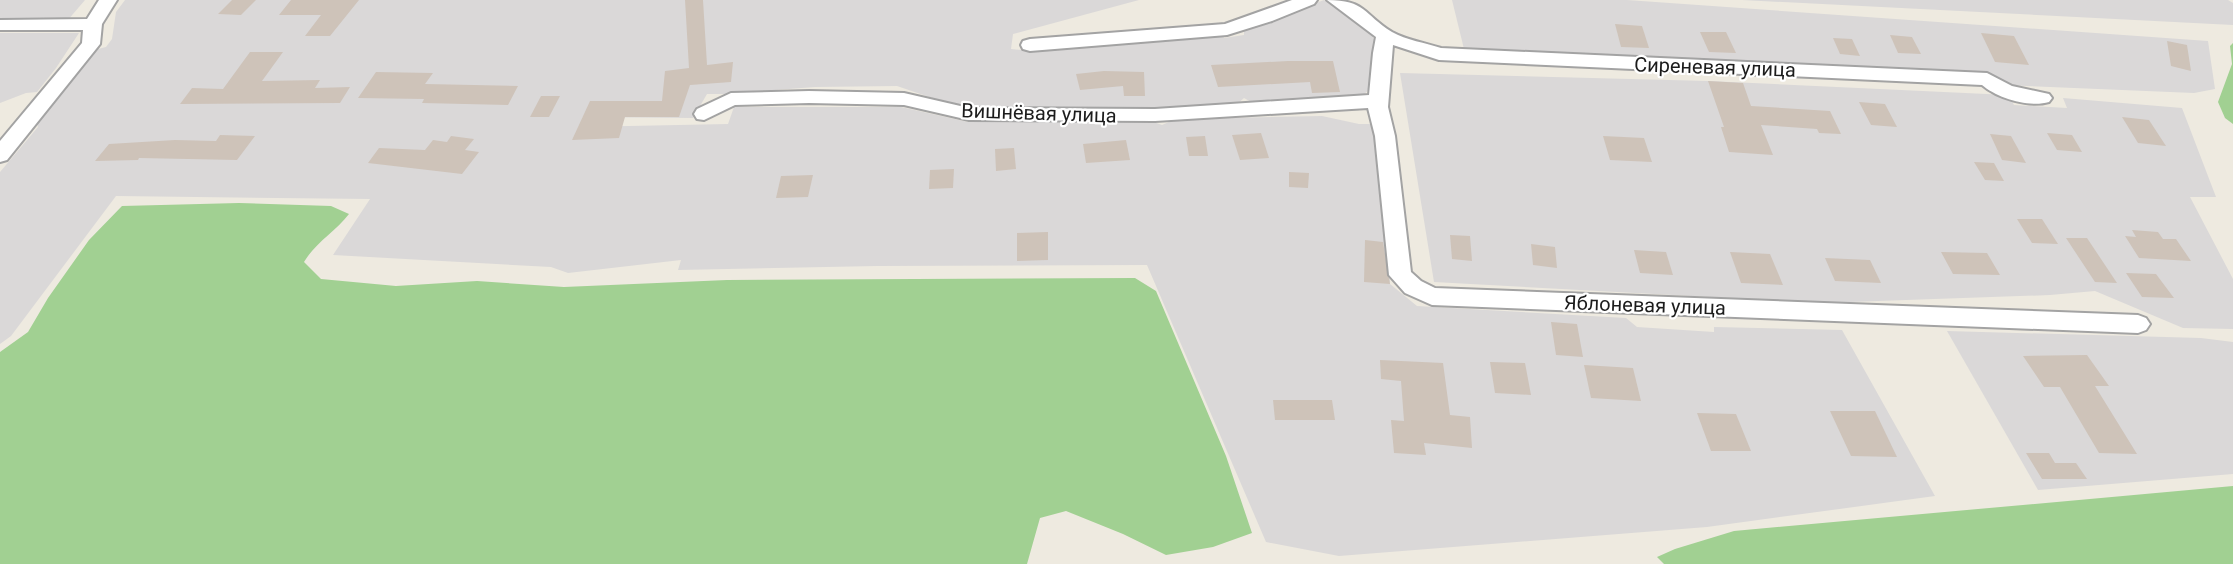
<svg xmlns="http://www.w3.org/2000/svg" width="2233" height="564" viewBox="0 0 2233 564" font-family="Roboto,sans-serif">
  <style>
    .residential { fill: #dad8d8 }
    .forest { fill: #a1d092 }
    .building { fill: #cec3b9 }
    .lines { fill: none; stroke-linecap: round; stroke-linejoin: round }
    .street-casing { stroke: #a3a3a3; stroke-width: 4 }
    .street { fill: #fff; fill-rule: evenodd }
    .labels { text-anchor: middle; stroke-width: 4.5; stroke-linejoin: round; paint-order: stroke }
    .street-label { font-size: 20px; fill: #1c1c1c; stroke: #fff }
  </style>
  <rect width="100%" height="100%" fill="#eeeae0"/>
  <g class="residential">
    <path d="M0,0H85L67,21H0Z"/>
    <path d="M125,0H1139L1013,34L1011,49L1022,50L1108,46L1222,34L1224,38L1244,35V30L1324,0L1360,23L1370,32L1378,46L1374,85L1361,97L1253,103L1244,98L1236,105L1082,110L974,108L947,103L897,86L815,87L761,91L758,94H707L693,118L583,117L579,127L728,124L734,107H901L968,122L1148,120L1162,125L1176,119L1322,116L1359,124H1378L1389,243L1390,284L1417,306L1626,318L1637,327L1714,332V327L1842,330L1935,496L1707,527L1339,556L1266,542L1147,265L877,266L678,270L681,260L568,273L551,267L333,255L370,199L116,196L11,336L0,344V172L38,127L36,121L94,50L106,47L112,39L116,12Z"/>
    <path d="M1452,0H1627L2208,41L2215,89L2194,93L2001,85L1464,49Z"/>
    <path d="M1742,0H2228L2233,3V25Z"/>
    <path d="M0,33H79L56,68L37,92L26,93L0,103Z"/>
    <path d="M1400,73L1708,81L2008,95L2014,105L2067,108L2063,98L2182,108L2216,197H2190L2233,279V329L2183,328L2095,291L2050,295L1821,303L1434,282Z"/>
    <path d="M1947,331L2201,338L2233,342V474L2038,490Z"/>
  </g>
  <g class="forest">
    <path d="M2233,43V124L2225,118L2218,102L2232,64L2230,46Z"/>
    <path d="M239,203L331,206L349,214C335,232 315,243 304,262L321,279L396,286L477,281L564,287L727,280L1135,278L1156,291L1226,456L1252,533L1213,547L1166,555L1123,534L1066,511L1040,518L1027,564H0V352L28,332L48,298L89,240L122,206Z"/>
    <path d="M2233,486V564H1664L1657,557L1675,549L1734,531Z"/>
  </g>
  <g class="building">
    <path d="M232,0H256L241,15L218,14Z"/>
    <path d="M291,0H359L330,36H305L321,15H279Z"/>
    <path d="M685,0H703L707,65L733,62L731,82L690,85L679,117H625L619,138L572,140L590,101H662L665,71L689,68Z"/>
    <path d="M1615,24L1642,26L1649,48L1621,47Z"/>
    <path d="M1700,32H1726L1736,53L1709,52Z"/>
    <path d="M1981,33L2014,36L2029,65L1995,62Z"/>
    <path d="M1890,35L1912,37L1921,54L1898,53Z"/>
    <path d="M1833,38L1852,39L1860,56L1840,54Z"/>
    <path d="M2167,41L2187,45L2191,71L2171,66Z"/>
    <path d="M250,52H283L262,81L320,80L315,88L350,87L340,103L180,104L192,88L223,89Z"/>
    <path d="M1288,61H1333L1340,92L1312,93L1310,82L1218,87L1211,65Z"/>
    <path d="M1104,71L1144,72L1145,96H1124L1123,86L1080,90L1076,74Z"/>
    <path d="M376,72L433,73L425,84L518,86L508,105L422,103L424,99L358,98Z"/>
    <path d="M1708,81L1743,83L1751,106L1830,111L1841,134L1819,133L1817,129L1761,125L1773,155L1729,152L1721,127H1724Z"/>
    <path d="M541,96H560L549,117H530Z"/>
    <path d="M1859,102L1885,104L1897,127L1871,125Z"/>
    <path d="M2122,117L2149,120L2166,146L2138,143Z"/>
    <path d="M1261,133L1269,158L1240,160L1232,135Z"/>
    <path d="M2047,133L2072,135L2082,152L2057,150Z"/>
    <path d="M1990,134L2011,136L2026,163L2002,160Z"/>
    <path d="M220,135L255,136L237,160L139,158L138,160L95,161L109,144L175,140L216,141Z"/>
    <path d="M451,136L474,139L465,150L479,152L462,174L368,163L379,148L425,150L433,140L447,142Z"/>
    <path d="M1205,136L1208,156H1189L1186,137Z"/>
    <path d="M1603,136L1644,138L1652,162L1610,160Z"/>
    <path d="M1126,140L1130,160L1086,163L1083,144Z"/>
    <path d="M1014,148L1016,169L996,171L995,149Z"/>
    <path d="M1974,162L1994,163L2004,181L1985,180Z"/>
    <path d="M954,169L953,188L929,189L930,170Z"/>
    <path d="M1289,172L1309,173L1308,188L1289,187Z"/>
    <path d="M813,175L808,197L776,198L781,176Z"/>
    <path d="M2017,219H2042L2058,244L2032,243Z"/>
    <path d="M2132,230L2158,232L2163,239H2176L2191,261L2139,258L2125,236L2136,237Z"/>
    <path d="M1048,232V260L1017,261V233Z"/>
    <path d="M1450,235L1470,236L1472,261L1452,259Z"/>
    <path d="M2066,238H2087L2117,283L2095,282Z"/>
    <path d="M1365,240L1383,242L1390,284L1364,282Z"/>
    <path d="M1531,244L1555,247L1557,268L1533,265Z"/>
    <path d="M1634,250L1666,252L1673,275L1640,273Z"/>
    <path d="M1730,252L1770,254L1783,285L1741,283Z"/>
    <path d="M1941,252L1987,253L2000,275L1953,274Z"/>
    <path d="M1825,258L1870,260L1881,283L1835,281Z"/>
    <path d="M2126,273L2156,274L2174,298L2142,297Z"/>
    <path d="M1551,322L1577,324L1583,357L1556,355Z"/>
    <path d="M2087,355L2109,386H2095L2137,454L2099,453L2060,387H2044L2023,356Z"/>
    <path d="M1380,360L1443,363L1450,415L1470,417L1472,448L1424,443L1426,455L1394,453L1391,420L1404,421L1401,381L1381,379Z"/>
    <path d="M1490,362L1525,363L1531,395L1495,393Z"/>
    <path d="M1584,365L1633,368L1641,401L1591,398Z"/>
    <path d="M1273,400H1332L1335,420H1275Z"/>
    <path d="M1830,411H1875L1897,457L1851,456Z"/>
    <path d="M1697,413L1736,414L1751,451H1711Z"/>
    <path d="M2026,453H2049L2055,463H2076L2087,479H2042Z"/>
  </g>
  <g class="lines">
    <defs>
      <g id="street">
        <path d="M99,0H117L102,24L100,44L7,160L0,162V141L82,43L83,30H0V20L87,19Z"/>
        <path d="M1292,0H1317L1314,4L1272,21L1227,35L1030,51L1023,49L1021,45L1023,41L1030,39L1225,24Z"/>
        <path d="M1327,0C1366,0 1363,14 1392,32C1406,40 1426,43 1441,48L1987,73L2012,86L2049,94L2052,98L2049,102C2029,108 1997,98 1982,85L1439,60L1393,45L1388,107L1395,136L1411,272L1421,281L1435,288L2138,315L2146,318L2150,324L2146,330L2138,333L1432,305L1405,293L1389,275L1375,136L1368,108L1155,121L969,120L904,105L809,103L735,105L704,120L697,119L694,114L697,109L731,93L809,91L904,93L969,108L1155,109L1369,95L1373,53L1376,37Z"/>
      </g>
    </defs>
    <use href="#street" class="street-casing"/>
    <use href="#street" class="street"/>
  </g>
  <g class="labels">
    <g class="street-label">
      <text transform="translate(1715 67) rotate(2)" y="7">Сиреневая улица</text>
      <text transform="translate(1039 113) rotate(2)" y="7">Вишнёвая улица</text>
      <text transform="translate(1645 305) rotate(2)" y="7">Яблоневая улица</text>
    </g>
  </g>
</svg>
